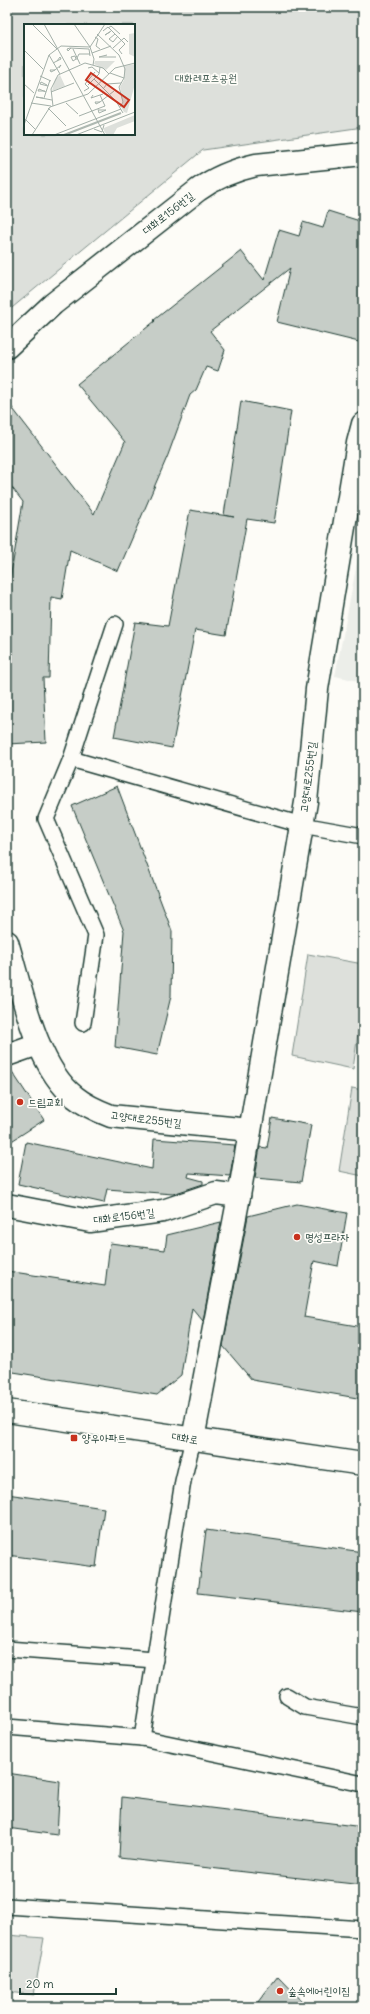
<svg xmlns="http://www.w3.org/2000/svg" width="370" height="2014" viewBox="0 0 370 2014" font-family="Delius,'Poor Story',sans-serif">
  <style>
    .built { fill: #eceee9 }
    .green { fill: #dde0db; stroke: #7e8e88; fill-rule: evenodd }
    .building { fill: #c6cdc7; stroke: #1f3d34 }
    .lines { fill: none; stroke-linecap: round; stroke-linejoin: round }
    .lane-casing { stroke: #1f3d34; stroke-width: 18 }
    .street-casing { stroke: #1f3d34; stroke-width: 25 }
    .secondary-casing { stroke: #1f3d34; stroke-width: 25 }
    .lane { stroke: #fdfcf7; stroke-width: 15 }
    .street { stroke: #fdfcf7; stroke-width: 22 }
    .secondary { stroke: #fdfcf7; stroke-width: 22 }
    .poi-dot { fill: #c8321e; stroke: #fdfcf7; stroke-width: 1.5 }
    .labels { text-anchor: middle; stroke-width: 3.5; stroke-linejoin: round; paint-order: stroke }
    .park-label { font-size: 11px; fill: #455e55; stroke: #fdfcf7 }
    .street-label { font-size: 11px; fill: #1f3d34; stroke: #fdfcf7 }
    .poi-label { font-size: 11px; fill: #1f3d34; stroke: #fdfcf7; text-anchor: start }
    .inset-river { fill: none; stroke: #aeb8b1; stroke-width: 2 }
    .inset-road { fill: none; stroke: #a4b0a9; stroke-width: 1 }
    .view { fill: #c8321e; fill-opacity: 0.15; stroke: #c8321e; stroke-width: 2 }
    .inset-edge { fill: none; stroke: #1f3d34; stroke-width: 2 }
  </style>
  <rect width="100%" height="100%" fill="#fdfcf7"/>
  <filter id="ink" filterUnits="userSpaceOnUse"><feTurbulence type="fractalNoise" baseFrequency=".025" numOctaves="2"/><feDisplacementMap in="SourceGraphic" scale="8" xChannelSelector="R" yChannelSelector="G"/><feConvolveMatrix kernelMatrix="1 2 1 2 8 2 1 2 1" color-interpolation-filters="sRGB"/></filter>
  <g filter="url(#ink)">
    <path class="built" d="M363,532V682L335,676Z"/>
    <g class="green">
      <path d="M7,7H363V127L203,150L7,312ZM25,25H134V134H25Z"/>
      <path d="M308,954L363,964V997L353,1069L292,1056Z"/>
      <path d="M352,1088L363,1090V1176L339,1171Z"/>
      <path d="M7,1935L44,1938L34,1995L7,1992Z"/>
    </g>
    <g class="building">
      <path d="M328,211L363,222V343L277,322L290,268L210,331L225,350L218,371L206,367L196,390L190,395L168,455L118,571L70,550L62,599L51,597L49,678H43L46,742L7,744V597L23,502L7,481V401L94,514L125,442L77,384L155,321L154,320L241,251L264,280L279,230L299,236L303,222L323,228Z"/>
      <path d="M241,401L291,411L274,523L247,519L226,635L195,630L172,748L114,737L135,622L168,626L190,510L234,517L224,515Z"/>
      <path d="M117,786L172,931L171,996L157,1055L115,1047L124,931L72,806Z"/>
      <path d="M7,1067H9L44,1120L7,1144Z"/>
      <path d="M272,1118L311,1125L301,1182L255,1178L260,1147L267,1148Z"/>
      <path d="M154,1139L235,1145L230,1176L189,1173L188,1177L203,1181V1184L173,1194L107,1189L104,1203L18,1184L26,1142L152,1169Z"/>
      <path d="M297,1204L347,1213L338,1266L314,1261L304,1317L363,1327V1399L252,1380L223,1346L248,1216Z"/>
      <path d="M221,1222L203,1321L192,1308L181,1375L157,1395L7,1371V1271L105,1286L110,1243L165,1250L167,1235Z"/>
      <path d="M7,1494L104,1508L96,1567L7,1555Z"/>
      <path d="M206,1530L363,1552V1612L198,1593Z"/>
      <path d="M7,1773L60,1781L57,1835L7,1828Z"/>
      <path d="M122,1797L363,1827V1885L119,1858Z"/>
      <path d="M278,1976L308,2007H254Z"/>
    </g>
    <g class="lines">
      <defs>
        <g id="lane">
          <path d="M71,759L302,825L363,836"/>
          <path d="M83,1023L96,935L46,819L71,759L115,624"/>
          <path d="M7,1649L155,1660"/>
          <path d="M287,1696L305,1707L363,1717"/>
          <path d="M7,1727L142,1738L363,1784"/>
          <path d="M142,1738L183,1481L193,1439"/>
          <path d="M7,1906L363,1929"/>
        </g>
        <g id="street">
          <path d="M7,347L53,304L198,190C216,177 234,170 256,165L363,154"/>
          <path d="M7,942C21,988 36,1067 75,1097C86,1106 98,1111 111,1116L250,1130"/>
          <path d="M7,1055L38,1044"/>
          <path d="M7,1205L90,1221L163,1211L216,1193L239,1196"/>
        </g>
        <g id="secondary">
          <path d="M7,1411L363,1464"/>
          <path d="M193,1439L239,1196L306,802L317,689L358,443L363,424"/>
        </g>
      </defs>
      <use href="#lane" class="lane-casing"/>
      <use href="#street" class="street-casing"/>
      <use href="#secondary" class="secondary-casing"/>
      <use href="#lane" class="lane"/>
      <use href="#street" class="street"/>
      <use href="#secondary" class="secondary"/>
    </g>
  </g>
  <g class="poi-dot">
    <circle cx="20" cy="1102" r="4"/>
    <circle cx="297" cy="1237" r="4"/>
    <rect x="70" y="1434" width="8" height="8" rx="2"/>
    <circle cx="280" cy="1991" r="4"/>
  </g>
  <g class="labels">
    <g class="park-label">
      <text x="206" y="82">대화레포츠공원</text>
    </g>
    <g class="street-label">
      <text transform="translate(168 213) rotate(-38)" y="4">대화로156번길</text>
      <text transform="translate(308 777) rotate(-83)" y="4">고양대로255번길</text>
      <text transform="translate(146 1119) rotate(7)" y="4">고양대로255번길</text>
      <text transform="translate(124 1216) rotate(-7)" y="4">대화로156번길</text>
      <text transform="translate(185 1438) rotate(9)" y="4">대화로</text>
    </g>
    <g class="poi-label">
      <text x="28" y="1106">드림교회</text>
      <text x="305" y="1241">명성프라자</text>
      <text x="82" y="1442">양우아파트</text>
      <text x="288" y="1995">숲속에어린이집</text>
    </g>
  </g>
  <g transform="translate(24 24)">
    <rect width="111" height="111" fill="#fdfcf7"/>
    <path d="M111,9V33L105,30V10ZM71,37H91L82,46L70,40ZM111,40V60L103,89L100,88L97,83L99,78L96,63L100,56V42ZM36,51L41,62L28,67L31,55ZM111,91V97L93,104L89,111H83L80,107V104Z" fill="#dde0db"/>
    <path class="inset-river" d="M40,111L97,89"/>
    <path class="inset-road" d="M8,0L33,25M20,0L81,111M50,0L66,23L70,35L69,41M84,4L87,2L96,10M79,7L84,3L101,20L95,26L98,30M86,8L81,11L87,7M73,10L95,31L101,45L100,54L95,63L99,78L96,83M91,10L85,15L89,18L94,12M71,13L74,15L72,22L76,25M47,24L44,27L43,25L46,24L65,25L66,32M89,24L100,14L104,18M49,25L56,40M0,26L19,45M68,29L87,22M25,31L36,50M83,31L75,33H92M53,34L55,30H66M52,35L51,32L47,33L49,37L52,35H54M29,39L37,35L36,33L33,37M64,44L68,43L75,49M31,46H26L27,48L31,46L37,41L35,44M86,49L100,54M16,52L27,57M70,55L92,77L99,89M0,60L10,69M23,61L17,58L16,60L24,62M64,61L75,50L76,43M79,65L83,60L97,59M21,67H14L15,65L22,68M60,67L65,64L61,60L71,48M27,68L50,59M69,71L67,74L79,70M19,74L12,73L28,76M20,74L26,56M76,78H71L72,80L76,78L90,67M7,79L27,82M42,79L54,90M29,82L27,65L34,51L61,39L79,44L85,50M24,84L42,102M74,85L75,89L82,86H75M55,92L81,82L76,71M0,94L11,105M0,101L25,31L37,22L66,23L81,0M70,105L78,108L80,101M8,111L26,83L64,70L91,44L111,39M30,111L97,85M52,111L111,88"/>
    <path class="view" d="M67,49L105,76L100,83L62,56Z"/>
    <rect width="111" height="111" class="inset-edge"/>
  </g>
  <rect width="370" height="2014" fill="none" stroke="#fdfcf7" stroke-width="24"/>
  <rect x="12" y="12" width="346" height="1990" fill="none" stroke="#1f3d34" stroke-width="1.5" filter="url(#ink)"/>
  <path d="M20 1988v6h96v-6" fill="none" stroke="#1f3d34" stroke-width="2"/>
  <text x="26" y="1988" font-size="12" fill="#1f3d34" stroke="#fdfcf7" stroke-width="3" paint-order="stroke">20 m</text>
</svg>
